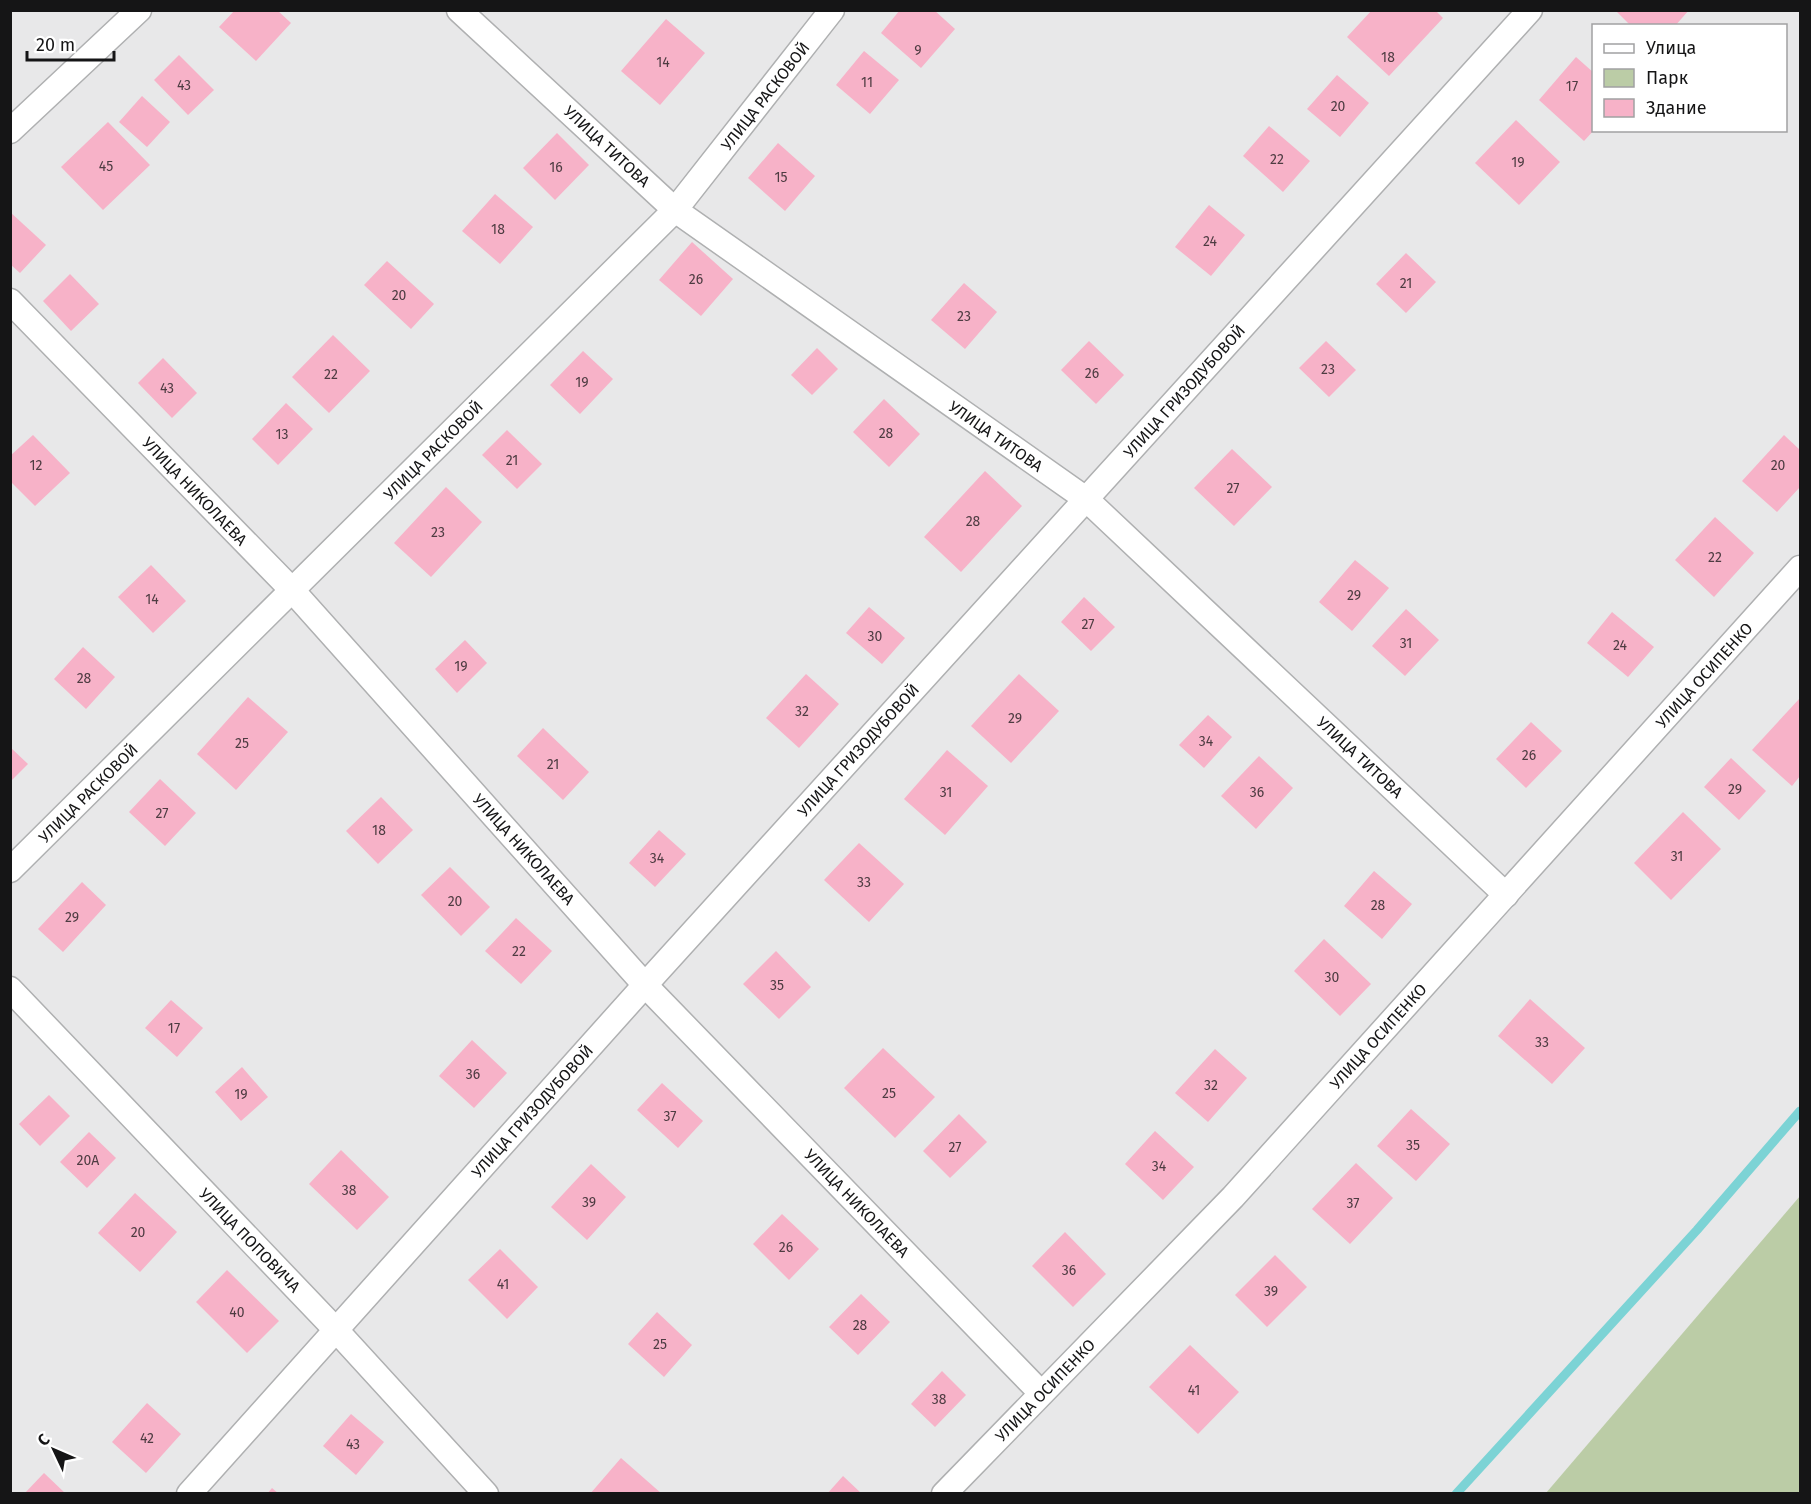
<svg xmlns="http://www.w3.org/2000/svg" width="1811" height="1504" viewBox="0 0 1811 1504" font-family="'Fira Sans',sans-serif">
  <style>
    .green { fill: #bbcca6 }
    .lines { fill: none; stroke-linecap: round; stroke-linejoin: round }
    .stream { stroke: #7cd3d5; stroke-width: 9 }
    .building { fill: #f7b2c8 }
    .minor-casing { stroke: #afb0b1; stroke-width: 27 }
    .minor { stroke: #fff; stroke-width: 24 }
    .labels { text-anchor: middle; stroke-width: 4.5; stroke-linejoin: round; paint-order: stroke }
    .number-label { font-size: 14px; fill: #4e3c42 }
    .street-label { font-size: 16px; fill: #151516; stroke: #fff }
  </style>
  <rect width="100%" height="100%" fill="#e8e8e9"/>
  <path class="green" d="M1800,1196V1493H1546Z"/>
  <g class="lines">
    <path class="stream" d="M1456,1494L1697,1230L1800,1111"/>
  </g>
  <g class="building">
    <path d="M235,10H277L291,23L256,61L219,27Z"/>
    <path d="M900,10H934L955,29L921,68L881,33Z"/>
    <path d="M1372,10H1435L1443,18L1389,76L1347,37Z"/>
    <path d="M1619,10H1689L1675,26H1631L1617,12Z"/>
    <path d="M666,19L705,53L660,105L621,71Z"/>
    <path d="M864,51L899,80L870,114L836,85Z"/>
    <path d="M179,55L214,90L188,115L154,80Z"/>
    <path d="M1576,57L1594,73V130L1584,141L1539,100Z"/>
    <path d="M1337,75L1369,103L1340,137L1307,109Z"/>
    <path d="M142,96L170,122L147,147L119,122Z"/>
    <path d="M1516,120L1560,162L1519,205L1475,163Z"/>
    <path d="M108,122L150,165L103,210L61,167Z"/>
    <path d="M1269,126L1310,161L1283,192L1243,156Z"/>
    <path d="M557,133L589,165L555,200L523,168Z"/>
    <path d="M778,143L815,176L785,211L748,178Z"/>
    <path d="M495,194L533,227L500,264L462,231Z"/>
    <path d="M1209,205L1245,235L1211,276L1175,247Z"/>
    <path d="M10,212L46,245L20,273L10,264Z"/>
    <path d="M692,242L733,279L701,316L659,280Z"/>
    <path d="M1406,253L1436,282L1406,313L1376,284Z"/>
    <path d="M387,261L434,304L411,329L364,285Z"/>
    <path d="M70,274L99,304L71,331L43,301Z"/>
    <path d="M964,283L997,312L965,349L931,320Z"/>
    <path d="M333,335L370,371L329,413L292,377Z"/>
    <path d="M1089,341L1124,375L1096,404L1061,370Z"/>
    <path d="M1326,341L1356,370L1329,397L1299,368Z"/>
    <path d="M817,348L838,369L812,395L791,375Z"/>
    <path d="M583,351L613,379L580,414L550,385Z"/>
    <path d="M163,358L197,393L172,418L138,383Z"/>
    <path d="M884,399L920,434L889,467L853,432Z"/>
    <path d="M286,403L313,429L278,465L252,439Z"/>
    <path d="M507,430L542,464L517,489L482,455Z"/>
    <path d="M33,435L70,473L35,506L10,481V456Z"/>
    <path d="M1784,435L1800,450V487L1777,512L1742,481Z"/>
    <path d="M1232,449L1272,487L1234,526L1194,488Z"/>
    <path d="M985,471L1022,506L961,572L924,537Z"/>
    <path d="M446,487L482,522L431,577L394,543Z"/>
    <path d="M1715,517L1754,553L1714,597L1675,560Z"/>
    <path d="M1355,560L1389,588L1352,631L1319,602Z"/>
    <path d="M151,565L186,601L153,633L118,597Z"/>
    <path d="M1084,597L1115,627L1091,651L1061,622Z"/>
    <path d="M869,607L905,638L882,664L846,633Z"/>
    <path d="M1406,609L1439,640L1405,676L1372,646Z"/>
    <path d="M1612,612L1654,647L1628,677L1587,643Z"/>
    <path d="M465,640L487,663L457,693L435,669Z"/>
    <path d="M83,647L115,677L86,709L54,679Z"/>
    <path d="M806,674L839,704L799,748L766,718Z"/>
    <path d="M1019,674L1059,711L1011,763L971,726Z"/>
    <path d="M248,697L288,732L236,790L197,754Z"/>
    <path d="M1800,698V776L1792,786L1752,750Z"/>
    <path d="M1208,715L1232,737L1204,768L1179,745Z"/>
    <path d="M1531,722L1562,751L1526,788L1496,759Z"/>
    <path d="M543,728L589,772L563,800L517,756Z"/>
    <path d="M10,747L28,764L10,782Z"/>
    <path d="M947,750L988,786L945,835L904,799Z"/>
    <path d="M1259,756L1293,788L1256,829L1221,796Z"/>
    <path d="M1731,758L1766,791L1739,820L1704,787Z"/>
    <path d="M160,779L196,813L165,846L129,812Z"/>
    <path d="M381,797L413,830L378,864L346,831Z"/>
    <path d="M1683,812L1721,849L1671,900L1634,863Z"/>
    <path d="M659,830L686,854L655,887L629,863Z"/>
    <path d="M859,843L904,884L869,922L824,880Z"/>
    <path d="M450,867L490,907L461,936L421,895Z"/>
    <path d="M1374,871L1412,904L1382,939L1344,906Z"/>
    <path d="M82,882L106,905L63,952L38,929Z"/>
    <path d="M516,918L552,951L521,984L485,951Z"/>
    <path d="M1324,939L1371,984L1340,1016L1294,971Z"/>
    <path d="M776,951L811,987L779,1019L743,984Z"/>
    <path d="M1530,999L1585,1048L1552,1084L1498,1036Z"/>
    <path d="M171,1000L203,1028L177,1057L145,1028Z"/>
    <path d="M472,1040L507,1073L474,1108L439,1076Z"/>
    <path d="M883,1048L935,1097L895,1138L844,1088Z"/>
    <path d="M1215,1049L1247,1078L1208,1122L1175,1093Z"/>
    <path d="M242,1067L268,1097L241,1121L215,1092Z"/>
    <path d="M662,1083L703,1121L678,1148L637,1110Z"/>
    <path d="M49,1095L70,1116L40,1146L19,1124Z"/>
    <path d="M1411,1109L1450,1144L1416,1181L1377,1146Z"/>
    <path d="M959,1114L987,1142L950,1178L923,1151Z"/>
    <path d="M1155,1131L1194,1167L1163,1200L1125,1164Z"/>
    <path d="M89,1132L116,1158L87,1188L60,1162Z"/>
    <path d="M341,1150L389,1197L357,1230L309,1184Z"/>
    <path d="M1356,1163L1393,1198L1350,1244L1312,1209Z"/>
    <path d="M591,1164L626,1197L587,1240L551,1207Z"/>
    <path d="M135,1193L177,1232L140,1272L98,1233Z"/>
    <path d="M782,1214L819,1249L789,1280L753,1244Z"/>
    <path d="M1065,1232L1106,1274L1073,1307L1032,1266Z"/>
    <path d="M500,1249L538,1287L507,1319L468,1280Z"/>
    <path d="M1275,1255L1307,1287L1267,1327L1235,1295Z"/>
    <path d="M227,1270L279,1321L247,1353L196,1302Z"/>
    <path d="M861,1294L890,1322L858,1355L829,1327Z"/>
    <path d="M657,1312L692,1345L664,1377L628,1344Z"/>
    <path d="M1190,1345L1239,1392L1198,1434L1149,1387Z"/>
    <path d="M942,1371L966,1395L935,1427L911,1404Z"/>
    <path d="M147,1403L181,1434L146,1473L112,1442Z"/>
    <path d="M351,1414L384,1442L356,1475L323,1446Z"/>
    <path d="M621,1458L662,1494H590Z"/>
    <path d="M44,1473L66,1494H24Z"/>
    <path d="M843,1476L862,1494H827Z"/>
    <path d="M272,1488L279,1494H267Z"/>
  </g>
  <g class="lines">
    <defs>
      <g id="minor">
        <path d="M459,10L675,210L1086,499L1506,895"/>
        <path d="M10,131L139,10"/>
        <path d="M10,301L292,590L645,985L1041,1393"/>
        <path d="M10,870L675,210L832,10"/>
        <path d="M10,989L336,1330L486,1494"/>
        <path d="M189,1494L645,985L1530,10"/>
        <path d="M944,1494L1233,1197L1800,568"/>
      </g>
    </defs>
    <use href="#minor" class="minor-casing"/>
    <use href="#minor" class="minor"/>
  </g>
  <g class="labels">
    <g class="number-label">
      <text x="918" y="55">9</text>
      <text x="1388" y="62">18</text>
      <text x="663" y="67">14</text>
      <text x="867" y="87">11</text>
      <text x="184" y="90">43</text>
      <text x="1572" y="91">17</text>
      <text x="1338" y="111">20</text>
      <text x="1277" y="164">22</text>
      <text x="1518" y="167">19</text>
      <text x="106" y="171">45</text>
      <text x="556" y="172">16</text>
      <text x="781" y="182">15</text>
      <text x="498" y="234">18</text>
      <text x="1210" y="246">24</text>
      <text x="696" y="284">26</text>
      <text x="1406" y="288">21</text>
      <text x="399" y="300">20</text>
      <text x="964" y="321">23</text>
      <text x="1328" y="374">23</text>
      <text x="1092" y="378">26</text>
      <text x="331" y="379">22</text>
      <text x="582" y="387">19</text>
      <text x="167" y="393">43</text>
      <text x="886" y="438">28</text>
      <text x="282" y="439">13</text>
      <text x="512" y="465">21</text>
      <text x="36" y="470">12</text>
      <text x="1778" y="470">20</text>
      <text x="1233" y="493">27</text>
      <text x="973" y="526">28</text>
      <text x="438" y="537">23</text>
      <text x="1715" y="562">22</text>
      <text x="1354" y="600">29</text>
      <text x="152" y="604">14</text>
      <text x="1088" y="629">27</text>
      <text x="875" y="641">30</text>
      <text x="1406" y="648">31</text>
      <text x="1620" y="650">24</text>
      <text x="461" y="671">19</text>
      <text x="84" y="683">28</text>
      <text x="802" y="716">32</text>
      <text x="1015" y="723">29</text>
      <text x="1206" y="746">34</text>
      <text x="242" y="748">25</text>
      <text x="1529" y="760">26</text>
      <text x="553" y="769">21</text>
      <text x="1735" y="794">29</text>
      <text x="946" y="797">31</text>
      <text x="1257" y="797">36</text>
      <text x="162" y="818">27</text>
      <text x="379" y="835">18</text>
      <text x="1677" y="861">31</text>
      <text x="657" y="863">34</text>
      <text x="864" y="887">33</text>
      <text x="455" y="906">20</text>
      <text x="1378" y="910">28</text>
      <text x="72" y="922">29</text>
      <text x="519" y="956">22</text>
      <text x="1332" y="982">30</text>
      <text x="777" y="990">35</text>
      <text x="174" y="1033">17</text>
      <text x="1542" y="1047">33</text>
      <text x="473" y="1079">36</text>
      <text x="1211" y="1090">32</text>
      <text x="889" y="1098">25</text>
      <text x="241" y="1099">19</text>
      <text x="670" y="1121">37</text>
      <text x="1413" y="1150">35</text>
      <text x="955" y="1152">27</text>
      <text x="88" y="1165">20А</text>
      <text x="1159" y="1171">34</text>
      <text x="349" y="1195">38</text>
      <text x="589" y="1207">39</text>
      <text x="1353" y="1208">37</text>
      <text x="138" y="1237">20</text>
      <text x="786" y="1252">26</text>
      <text x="1069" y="1275">36</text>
      <text x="503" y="1289">41</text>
      <text x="1271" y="1296">39</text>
      <text x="237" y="1317">40</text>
      <text x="860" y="1330">28</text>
      <text x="660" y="1349">25</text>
      <text x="1194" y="1395">41</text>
      <text x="939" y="1404">38</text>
      <text x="147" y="1443">42</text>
      <text x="353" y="1449">43</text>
    </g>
    <g class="street-label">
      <text transform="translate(765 96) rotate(-52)" y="6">УЛИЦА РАСКОВОЙ</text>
      <text transform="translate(607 146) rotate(43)" y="6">УЛИЦА ТИТОВА</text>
      <text transform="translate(1184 391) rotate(-48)" y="6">УЛИЦА ГРИЗОДУБОВОЙ</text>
      <text transform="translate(996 436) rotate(35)" y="6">УЛИЦА ТИТОВА</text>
      <text transform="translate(433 450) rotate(-45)" y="6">УЛИЦА РАСКОВОЙ</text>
      <text transform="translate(195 491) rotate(46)" y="6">УЛИЦА НИКОЛАЕВА</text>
      <text transform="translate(1704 675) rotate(-48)" y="6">УЛИЦА ОСИПЕНКО</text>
      <text transform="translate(858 750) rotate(-48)" y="6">УЛИЦА ГРИЗОДУБОВОЙ</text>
      <text transform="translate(1360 757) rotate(43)" y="6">УЛИЦА ТИТОВА</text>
      <text transform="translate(88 793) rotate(-45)" y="6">УЛИЦА РАСКОВОЙ</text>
      <text transform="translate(524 849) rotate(48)" y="6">УЛИЦА НИКОЛАЕВА</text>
      <text transform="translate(1378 1036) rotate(-48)" y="6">УЛИЦА ОСИПЕНКО</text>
      <text transform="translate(532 1111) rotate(-48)" y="6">УЛИЦА ГРИЗОДУБОВОЙ</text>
      <text transform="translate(857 1203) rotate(46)" y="6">УЛИЦА НИКОЛАЕВА</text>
      <text transform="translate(250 1240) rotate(46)" y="6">УЛИЦА ПОПОВИЧА</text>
      <text transform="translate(1045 1390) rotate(-46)" y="6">УЛИЦА ОСИПЕНКО</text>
    </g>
  </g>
  <rect width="1811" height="1504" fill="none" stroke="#151516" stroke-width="24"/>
  <rect x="1592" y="24" width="195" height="108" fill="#ffffff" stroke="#a1a1a2" stroke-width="1.5"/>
  <rect x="1604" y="44" width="30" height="9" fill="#ffffff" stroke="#a1a1a2" stroke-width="1.5"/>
  <text x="1646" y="54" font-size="18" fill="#151516">Улица</text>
  <rect x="1604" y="69" width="30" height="18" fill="#bbcca6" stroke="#a1a1a2" stroke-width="1.5"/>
  <text x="1646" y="84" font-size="18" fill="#151516">Парк</text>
  <rect x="1604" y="99" width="30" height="18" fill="#f7b2c8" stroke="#a1a1a2" stroke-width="1.5"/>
  <text x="1646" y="114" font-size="18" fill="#151516">Здание</text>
  <g transform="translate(54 1450) rotate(314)" stroke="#ffffff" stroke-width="4.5" paint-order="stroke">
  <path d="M0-4.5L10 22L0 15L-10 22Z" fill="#151516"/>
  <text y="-9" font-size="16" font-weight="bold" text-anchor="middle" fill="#151516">С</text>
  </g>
  <path d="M27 51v9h87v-9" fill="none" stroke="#151516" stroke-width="3"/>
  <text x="36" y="51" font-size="18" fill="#151516" stroke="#ffffff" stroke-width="4.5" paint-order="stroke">20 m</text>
</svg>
